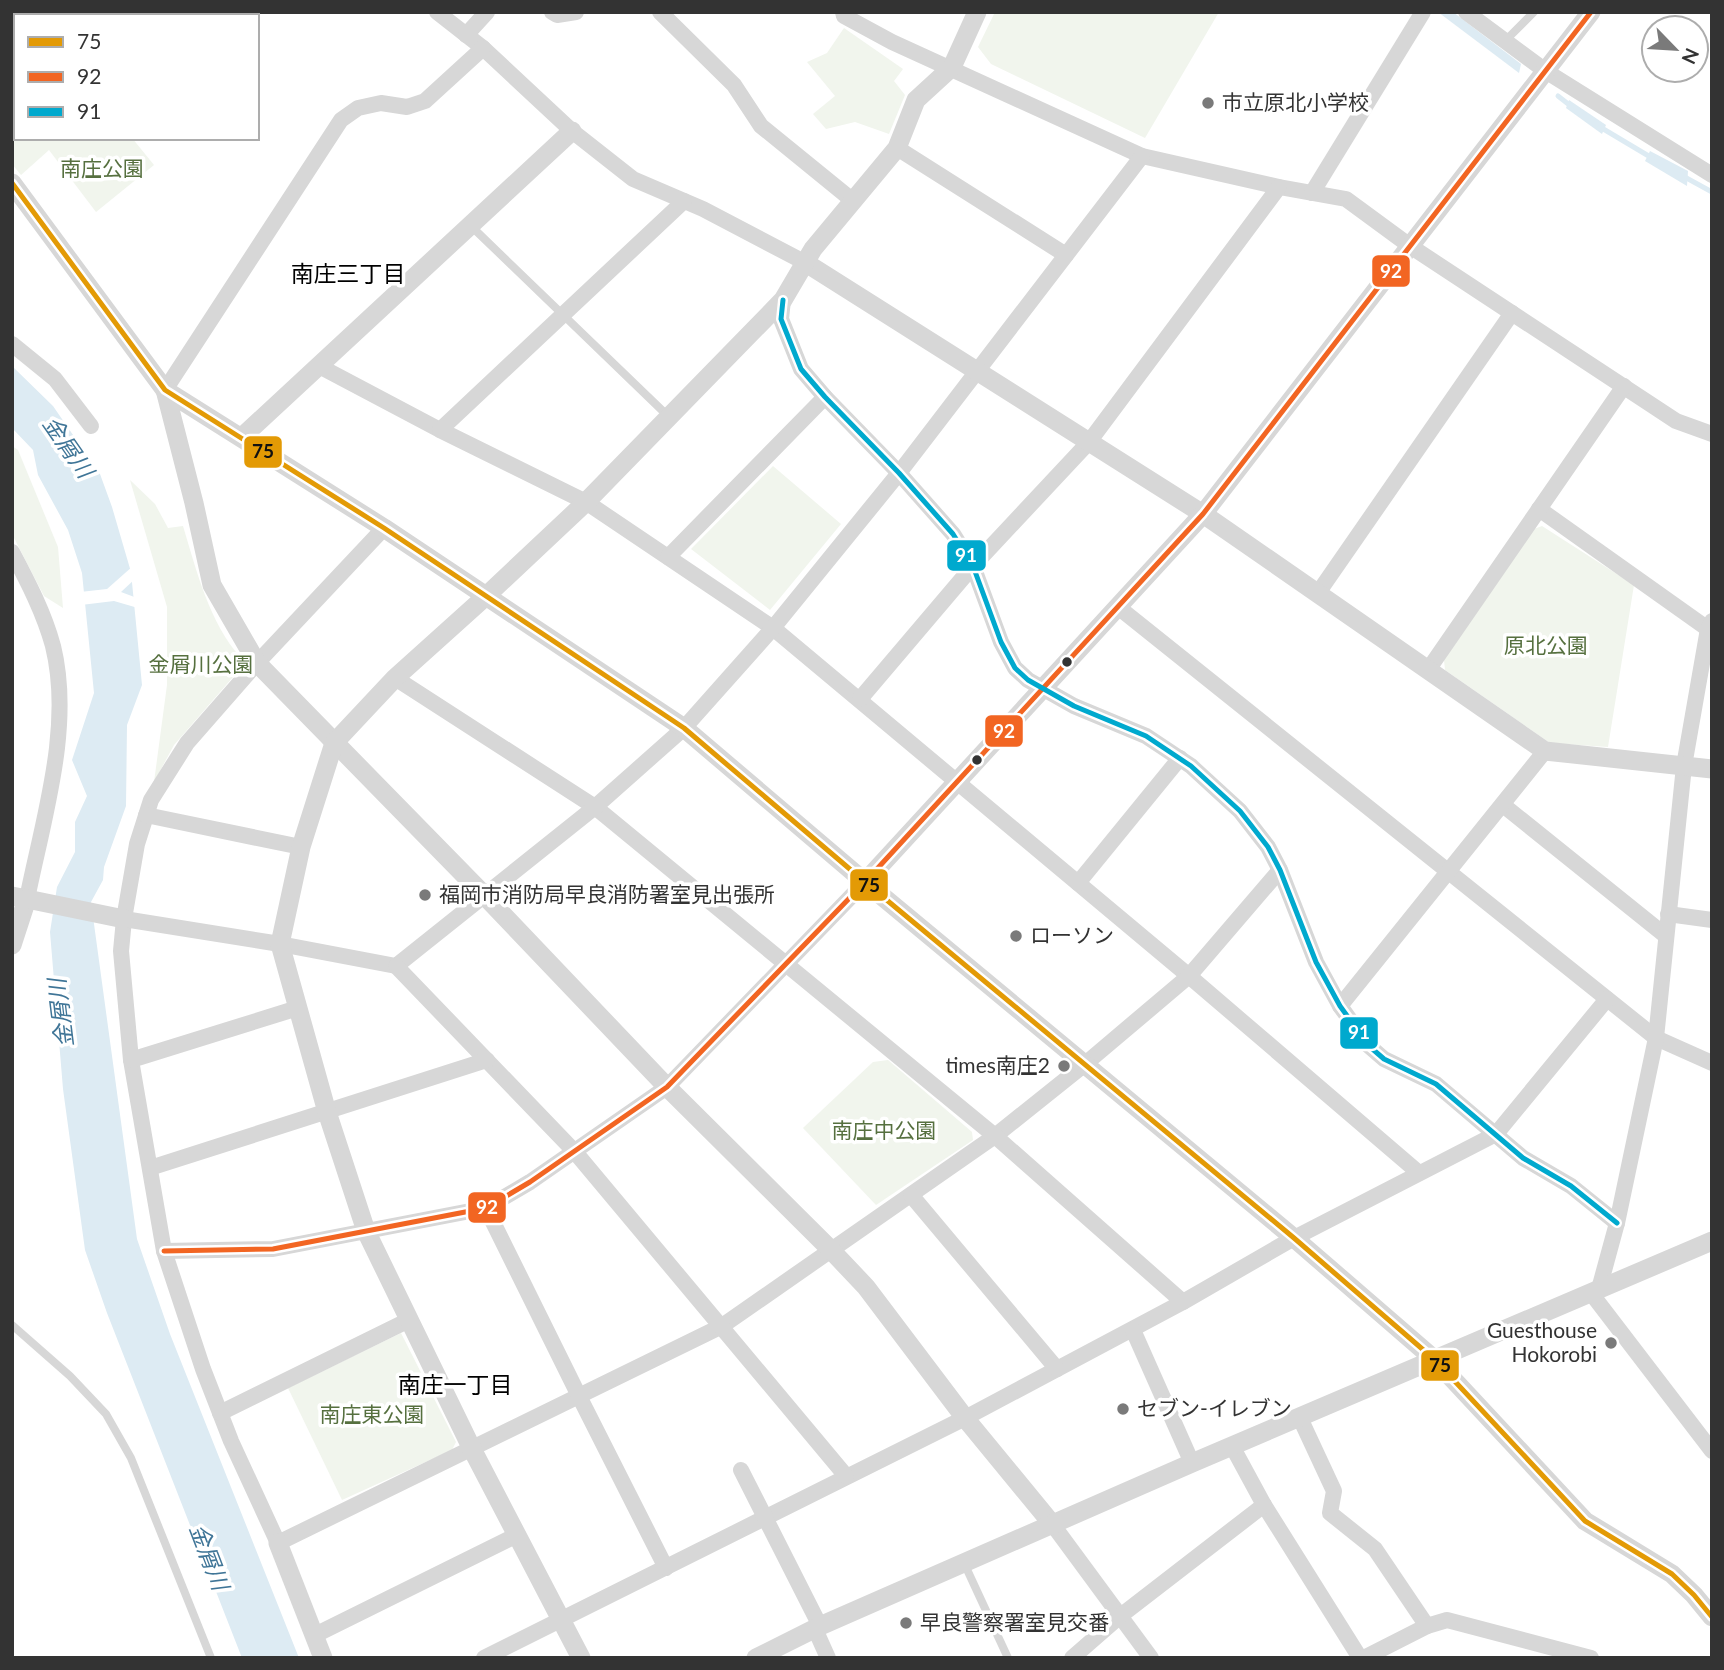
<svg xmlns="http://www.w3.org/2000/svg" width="1724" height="1670" viewBox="0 0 1724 1670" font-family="Lato,'Noto Sans JP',sans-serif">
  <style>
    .green { fill: #f1f5ed }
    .water { fill: #ddebf3 }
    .pier { fill: #fff }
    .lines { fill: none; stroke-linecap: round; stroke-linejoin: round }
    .stream { stroke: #ddebf3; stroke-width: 5 }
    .service { stroke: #d7d7d7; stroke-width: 8 }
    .minor { stroke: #d7d7d7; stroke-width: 16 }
    .tertiary { stroke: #d7d7d7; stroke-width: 19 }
    .bus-1-casing { stroke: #fff; stroke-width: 10 }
    .bus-2-casing { stroke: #fff; stroke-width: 10 }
    .bus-3-casing { stroke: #fff; stroke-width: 10 }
    .bus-1 { stroke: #e39a05; stroke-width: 5 }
    .bus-2 { stroke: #f26522; stroke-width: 5 }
    .bus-3 { stroke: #00a9ce; stroke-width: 5 }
    .poi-dot { fill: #7a7a7a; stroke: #fff; stroke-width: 2.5 }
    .bus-dot { fill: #333; stroke: #fff; stroke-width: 2.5 }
    .labels { text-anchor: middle; stroke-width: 7; stroke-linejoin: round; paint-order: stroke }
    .poi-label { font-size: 21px; fill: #333; stroke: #fff; text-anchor: start }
    .park-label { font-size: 21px; fill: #56703f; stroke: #fff }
    .neighbourhood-label { font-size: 23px; fill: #000; stroke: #fff }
    .water-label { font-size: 23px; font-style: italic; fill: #3f7597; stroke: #fff }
    .line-badge { stroke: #fff; stroke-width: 2.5 }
    .badge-label { font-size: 19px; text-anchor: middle; font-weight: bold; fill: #fff }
    .pale-badge-label { font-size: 19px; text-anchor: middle; font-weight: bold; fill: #111 }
  </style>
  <rect width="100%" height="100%" fill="#fff"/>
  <g class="green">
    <path d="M995,12H1219L1145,138L991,64L978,47Z"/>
    <path d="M844,28L903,69L894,81L905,95L889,134L855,122L826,129L813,114L835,96L807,62L827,53Z"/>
    <path d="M16,128V138H132L154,165L96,212L49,150L21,175L12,164V130Z"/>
    <path d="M12,446L18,450L58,547L63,608L44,596L12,534Z"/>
    <path d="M773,466L841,524L770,610L691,549Z"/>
    <path d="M130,480L155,504L168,528L183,526C197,572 209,622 241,658L240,669L174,745L154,782L167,685V607Z"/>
    <path d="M1542,526L1634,585L1608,747L1550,743L1445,670L1444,660L1534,529Z"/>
    <path d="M888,1060L972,1132L973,1140L876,1205L803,1128L873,1062Z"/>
    <path d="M401,1333L456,1442L452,1450L342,1500L288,1388Z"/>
  </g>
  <g class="water">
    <path d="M1438,12H1453L1521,64L1519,73Z"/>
    <path d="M1569,100L1606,125L1602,134L1566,108Z"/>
    <path d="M1650,151L1688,171L1687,186L1645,161Z"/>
    <path d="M12,366L53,406L100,474L112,507L131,572L142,685L127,725L126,806L104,867L103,880L91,902L137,1239L170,1334L299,1658H242L107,1313L85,1250L63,1089L50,932L57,887L75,852V822L87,796L72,760L94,693L82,573L68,530L38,475L33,450L12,428Z"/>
  </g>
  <path class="pier" d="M133,566L135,579L121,592L137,598L138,608L114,601L81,605L80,592L107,589Z"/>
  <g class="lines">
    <g class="stream">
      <path d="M1558,96L1572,107"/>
      <path d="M1600,127L1652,158"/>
      <path d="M1681,175L1712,192"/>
    </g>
    <g class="service">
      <path d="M1505,41L1534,12"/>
      <path d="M472,227L669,417"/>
      <path d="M12,1325L70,1376L106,1414L131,1458L211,1658"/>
      <path d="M964,1563L1008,1658"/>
    </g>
    <g class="minor">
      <path d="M437,12L483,48L572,131L633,179L703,209L806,263"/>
      <path d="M552,12L557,15L576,12"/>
      <path d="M660,12L734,85L761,126L852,200"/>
      <path d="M843,12L844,16L892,42L1142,156L1279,187L1346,199L1410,246L1676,421L1712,434"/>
      <path d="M1466,12L1547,72L1712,175"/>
      <path d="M155,16L162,12"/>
      <path d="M466,35L487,12"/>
      <path d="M12,84L16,82"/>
      <path d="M897,148L1066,255"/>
      <path d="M1312,193L1423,12"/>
      <path d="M783,300L781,319L801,369L825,397L899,473L953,534L973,566L1001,642L1015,668L1028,680L1074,706L1146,736L1191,766L1240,811L1268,847L1280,870L1316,962L1340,1006L1369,1046L1384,1059L1436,1084L1523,1158L1571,1186L1617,1223"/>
      <path d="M12,344L55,379L91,426"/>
      <path d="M319,366L440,430L586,502L773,628L1189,976L1419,1173"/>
      <path d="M165,390L341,120L358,108L381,103L407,107L425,101L483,48"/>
      <path d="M440,430L684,201"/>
      <path d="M1539,509L1708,629"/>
      <path d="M384,528L257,663L187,743L151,800L137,844L124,919L121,951L131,1060L164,1251L203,1369L231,1441L278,1543L722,1326L995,1136L1085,1064L1189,976L1280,870"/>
      <path d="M12,552C28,582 44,613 53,646C73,727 43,819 27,899"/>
      <path d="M668,557L825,397"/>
      <path d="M1318,593L1512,313"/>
      <path d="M1118,607L1656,1038L1712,1063"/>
      <path d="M1428,670L1624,386"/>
      <path d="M395,678L595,807L995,1136L1183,1302L965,1418L484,1658"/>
      <path d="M860,699L973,566L1089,442L1279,187"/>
      <path d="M1503,805L1666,936"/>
      <path d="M146,815L301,847"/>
      <path d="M1078,883L1180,758"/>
      <path d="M1668,914L1712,920"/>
      <path d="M124,919L280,944L396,966L595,807L684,728L773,628L899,473L1142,156"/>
      <path d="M396,966L575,1152L846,1476"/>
      <path d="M1340,1006L1545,751"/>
      <path d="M131,1060L298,1008"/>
      <path d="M150,1168L487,1060"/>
      <path d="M911,1195L1057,1369"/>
      <path d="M486,1208L579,1396L666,1568"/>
      <path d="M164,1251L273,1249L486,1208L530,1182L667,1087L865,882"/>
      <path d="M1599,1289L1617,1223L1656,1038L1684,766L1708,629L1712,621"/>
      <path d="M1591,1293L1712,1451"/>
      <path d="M1183,1302L1294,1238L1496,1134L1607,999"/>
      <path d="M1133,1330L1192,1463"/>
      <path d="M220,1413L409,1320"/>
      <path d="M1300,1418L1334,1491L1330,1513L1375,1549L1427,1626"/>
      <path d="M1232,1446L1264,1505L1360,1658"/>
      <path d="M741,1470L820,1626"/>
      <path d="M1053,1525L1151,1658"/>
      <path d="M815,1629L828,1658"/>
      <path d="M315,1635L517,1535"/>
      <path d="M1072,1658L1119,1617L1264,1505"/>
      <path d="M1364,1658L1427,1626L1447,1620L1591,1658"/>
    </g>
    <g class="tertiary">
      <path d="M12,183L165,390L384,528L684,728L865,882L1294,1238L1435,1360L1585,1521L1672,1574L1694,1595L1712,1617"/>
      <path d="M806,263L1203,514L1545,751L1712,769"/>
      <path d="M165,390L194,503L212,585L257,663L485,896L667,1087L831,1250L866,1287L965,1418L1053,1525"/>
      <path d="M242,437L572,131"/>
      <path d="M865,882L1203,514L1591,12"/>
      <path d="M12,896L27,899L12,945"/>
      <path d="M27,899L124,919"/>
      <path d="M278,1543L323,1658"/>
      <path d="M581,1658L472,1449L366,1231L327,1112L280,944L301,847L334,743L395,678L485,597L586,502L783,300L813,249L897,148L916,100L952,67L977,12"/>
      <path d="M756,1658L820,1626L1192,1463L1712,1241"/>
    </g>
    <defs>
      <path id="bus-1" d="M12,183L165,390L384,528L684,728L865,882L1294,1238L1435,1360L1585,1521L1672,1574L1694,1595L1712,1617"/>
      <path id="bus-2" d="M164,1251L273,1249L486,1208L530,1182L667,1087L865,882L1203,514L1591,12"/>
      <path id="bus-3" d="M783,300L781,319L801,369L825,397L899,473L953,534L973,566L1001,642L1015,668L1028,680L1074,706L1146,736L1191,766L1240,811L1268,847L1280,870L1316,962L1340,1006L1369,1046L1384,1059L1436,1084L1523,1158L1571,1186L1617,1223"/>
    </defs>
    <use href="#bus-1" class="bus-1-casing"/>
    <use href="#bus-2" class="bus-2-casing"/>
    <use href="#bus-3" class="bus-3-casing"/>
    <use href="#bus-1" class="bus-1"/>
    <use href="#bus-2" class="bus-2"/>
    <use href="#bus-3" class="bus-3"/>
  </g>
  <g class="poi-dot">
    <circle cx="1208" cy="103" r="7"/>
    <circle cx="425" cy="895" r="7"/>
    <circle cx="1016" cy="936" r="7"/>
    <circle cx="1064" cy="1066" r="7"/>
    <circle cx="1611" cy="1343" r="7"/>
    <circle cx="1123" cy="1409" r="7"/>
    <circle cx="906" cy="1623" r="7"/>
  </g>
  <g class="bus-dot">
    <circle cx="1067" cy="662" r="6"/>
    <circle cx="977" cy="760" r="6"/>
  </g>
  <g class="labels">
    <g class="poi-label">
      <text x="1222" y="110">市立原北小学校</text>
      <text x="439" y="902">福岡市消防局早良消防署室見出張所</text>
      <text x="1030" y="943">ローソン</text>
      <text x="1050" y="1073" text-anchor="end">times南庄2</text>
      <text x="1597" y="1338" text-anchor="end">Guesthouse<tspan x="1597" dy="24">Hokorobi</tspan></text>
      <text x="1137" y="1416">セブン-イレブン</text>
      <text x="920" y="1630">早良警察署室見交番</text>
    </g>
    <g class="park-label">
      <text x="102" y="176">南庄公園</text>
      <text x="1546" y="653">原北公園</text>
      <text x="201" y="672">金屑川公園</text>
      <text x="884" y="1138">南庄中公園</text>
      <text x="372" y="1422">南庄東公園</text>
    </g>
    <g class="neighbourhood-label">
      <text x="348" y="282">南庄三丁目</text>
      <text x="455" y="1393">南庄一丁目</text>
    </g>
    <g class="water-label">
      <text transform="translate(68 447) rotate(55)" y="8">金屑川</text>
      <text transform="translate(61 1013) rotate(-97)" y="8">金屑川</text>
      <text transform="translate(209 1557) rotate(69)" y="8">金屑川</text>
    </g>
  </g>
  <g class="line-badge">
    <rect x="1371" y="254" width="40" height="34" rx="7" fill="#f26522"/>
    <rect x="243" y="435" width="40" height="34" rx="7" fill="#e39a05"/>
    <rect x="946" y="539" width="41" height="33" rx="7" fill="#00a9ce"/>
    <rect x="984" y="714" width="40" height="34" rx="7" fill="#f26522"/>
    <rect x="849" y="868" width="40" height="34" rx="7" fill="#e39a05"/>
    <rect x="1339" y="1016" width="40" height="34" rx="7" fill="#00a9ce"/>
    <rect x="467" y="1191" width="40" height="33" rx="7" fill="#f26522"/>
    <rect x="1420" y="1349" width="40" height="33" rx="7" fill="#e39a05"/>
  </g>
  <g class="badge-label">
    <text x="1391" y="278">92</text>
    <text x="966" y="562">91</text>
    <text x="1004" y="738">92</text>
    <text x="1359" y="1039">91</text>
    <text x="487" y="1214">92</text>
  </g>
  <g class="pale-badge-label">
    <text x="263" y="458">75</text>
    <text x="869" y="892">75</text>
    <text x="1440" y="1372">75</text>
  </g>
  <rect width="1724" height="1670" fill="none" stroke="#333333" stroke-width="28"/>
  <rect x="14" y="14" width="245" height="126" fill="#ffffff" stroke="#adadad" stroke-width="2"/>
  <rect x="28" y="37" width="35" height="10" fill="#e39a05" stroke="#adadad" stroke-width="2"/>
  <text x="77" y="49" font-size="21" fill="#333333">75</text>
  <rect x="28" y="72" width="35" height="10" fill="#f26522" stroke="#adadad" stroke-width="2"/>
  <text x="77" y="84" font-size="21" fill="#333333">92</text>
  <rect x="28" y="107" width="35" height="10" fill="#00a9ce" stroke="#adadad" stroke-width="2"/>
  <text x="77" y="119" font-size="21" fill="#333333">91</text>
  <g transform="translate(1675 49) rotate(115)"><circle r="33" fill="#ffffff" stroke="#adadad" stroke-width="2"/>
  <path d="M0-5L12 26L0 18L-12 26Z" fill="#7a7a7a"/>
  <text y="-10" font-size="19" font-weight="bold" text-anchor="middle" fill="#333333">N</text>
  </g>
</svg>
